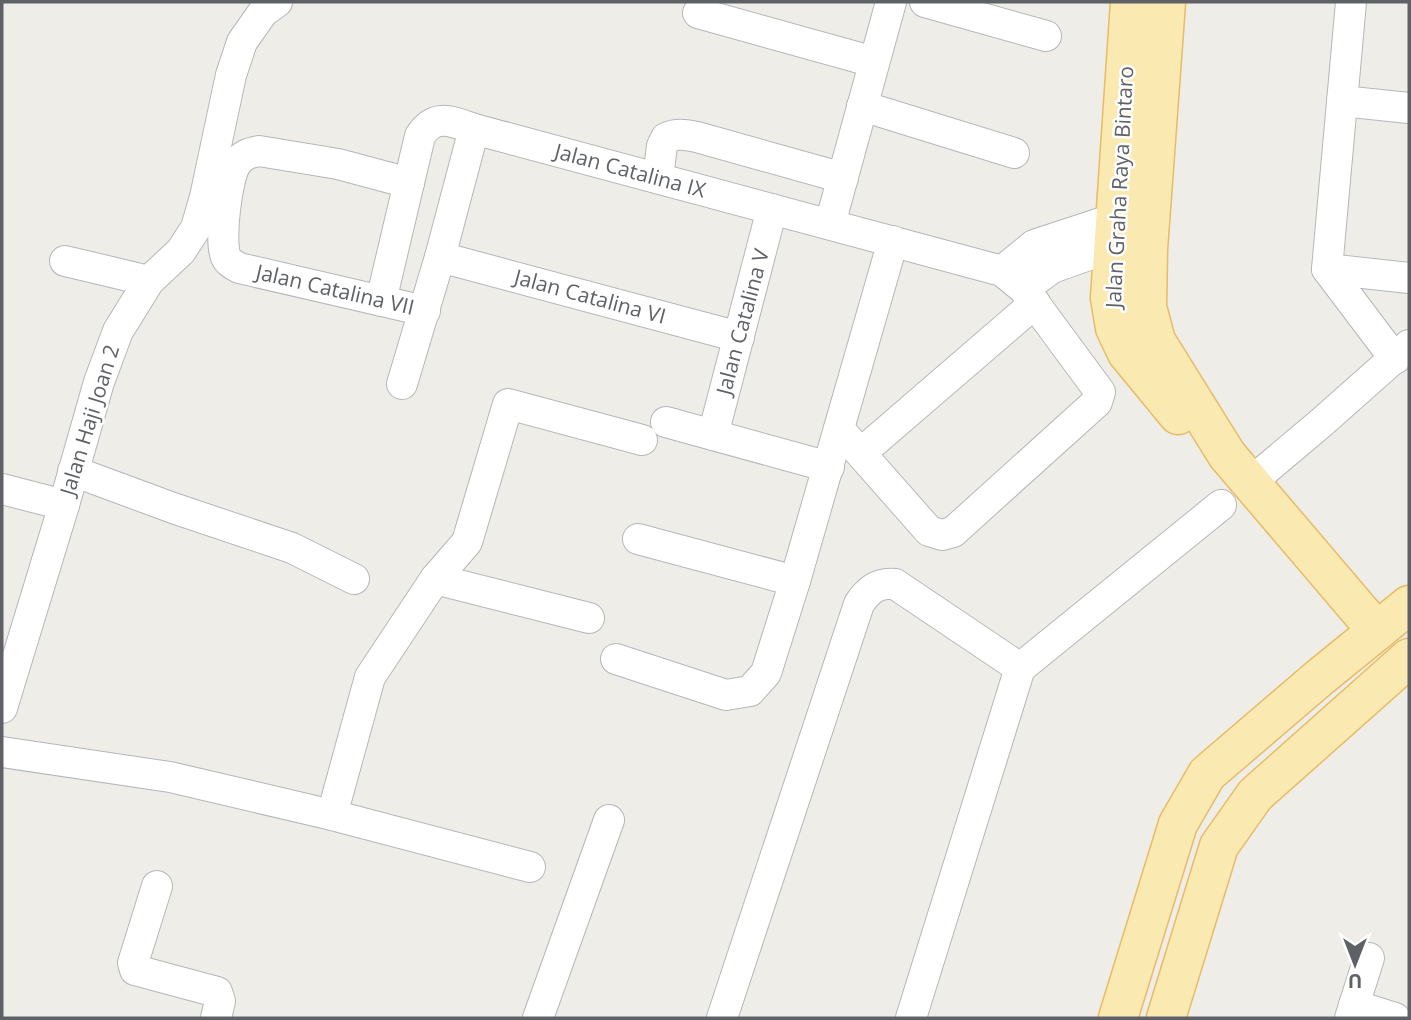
<svg xmlns="http://www.w3.org/2000/svg" width="1411" height="1020" viewBox="0 0 1411 1020" font-family="'Open Sans',sans-serif">
  <style>
    .lines { fill: none; stroke-linecap: round; stroke-linejoin: round }
    .minor-casing { stroke: #b4b7ba; stroke-width: 32 }
    .major-casing { stroke: #e8bb66; stroke-width: 41 }
    .minor { stroke: #fff; stroke-width: 30 }
    .major { stroke: #fae9b1; stroke-width: 38 }
    .labels { text-anchor: middle; stroke-width: 5; stroke-linejoin: round; paint-order: stroke }
    .street-label { font-size: 21px; fill: #5e6266; stroke: #fff }
  </style>
  <rect width="100%" height="100%" fill="#efede7"/>
  <g class="lines">
    <defs>
      <g id="minor">
        <path d="M925,2L1046,36"/>
        <path d="M1351,2L1327,269L1395,359"/>
        <path d="M698,13L874,62"/>
        <path d="M1342,101L1409,108"/>
        <path d="M862,106L1014,153"/>
        <path d="M658,178L662,146L666,138C677,133 686,135 697,137L843,178"/>
        <path d="M409,183L338,164L259,151C249,153 242,155 236,164C227,177 219,242 226,257C228,262 234,265 239,268L425,311"/>
        <path d="M830,224L891,2"/>
        <path d="M440,257L739,337"/>
        <path d="M65,261L149,281"/>
        <path d="M1327,269L1409,278"/>
        <path d="M1002,271L1034,245L1116,218L1136,220"/>
        <path d="M1024,289L1052,268L1114,246L1132,248"/>
        <path d="M381,301L420,136C435,112 453,122 474,129L1002,271L1024,289L1100,392L1097,402L953,532L942,535L929,531L839,429"/>
        <path d="M402,384L440,257L474,129"/>
        <path d="M666,422L829,467"/>
        <path d="M713,435L772,209"/>
        <path d="M861,453L1035,303"/>
        <path d="M73,471L173,508L292,548L354,579"/>
        <path d="M1251,482L1321,423L1409,345"/>
        <path d="M2,489L64,505"/>
        <path d="M638,539L795,581"/>
        <path d="M435,579L589,618"/>
        <path d="M616,659L726,695L750,691L766,673L795,581L893,241"/>
        <path d="M2,708L64,505L99,382L118,331L149,281L181,251L196,228L205,197L231,75L242,42L263,12L277,2"/>
        <path d="M2,752L170,777L332,815L530,867"/>
        <path d="M332,815L370,677L435,579L467,542L508,404L642,440"/>
        <path d="M157,886L133,963L135,970L217,992L220,1001L216,1018"/>
        <path d="M1354,1005L1395,1018"/>
        <path d="M538,1018L609,820"/>
        <path d="M722,1018L859,604C868,590 878,582 895,584L1020,668"/>
        <path d="M911,1018L1020,668L1221,505"/>
        <path d="M1350,1018L1369,958"/>
      </g>
      <g id="major">
        <path d="M1130,2L1110,298L1115,328L1127,353L1178,415"/>
        <path d="M1166,2L1148,249L1147,307L1156,341L1227,455L1377,631"/>
        <path d="M1118,1018L1178,824L1207,774L1319,678L1409,605"/>
        <path d="M1166,1018L1219,846L1255,795L1409,658"/>
      </g>
    </defs>
    <use href="#minor" class="minor-casing"/>
    <use href="#major" class="major-casing"/>
    <use href="#minor" class="minor"/>
    <use href="#major" class="major"/>
  </g>
  <g class="labels">
    <g class="street-label">
      <text transform="translate(630 171) rotate(15)" y="7">Jalan Catalina IX</text>
      <text transform="translate(1120 187) rotate(-87)" y="7">Jalan Graha Raya Bintaro</text>
      <text transform="translate(335 290) rotate(13)" y="7">Jalan Catalina VII</text>
      <text transform="translate(590 297) rotate(15)" y="7">Jalan Catalina VI</text>
      <text transform="translate(743 322) rotate(-75)" y="7">Jalan Catalina V</text>
      <text transform="translate(90 420) rotate(-73)" y="7">Jalan Haji Joan 2</text>
    </g>
  </g>
  <rect width="1411" height="1020" fill="none" stroke="#5e6266" stroke-width="7"/>
  <g transform="translate(1355 964) rotate(180)" stroke="#ffffff" stroke-width="5" paint-order="stroke">
  <path d="M0-5L12 26L0 18L-12 26Z" fill="#5e6266"/>
  <text y="-10" font-size="19" font-weight="bold" text-anchor="middle" fill="#5e6266">U</text>
  </g>
</svg>
